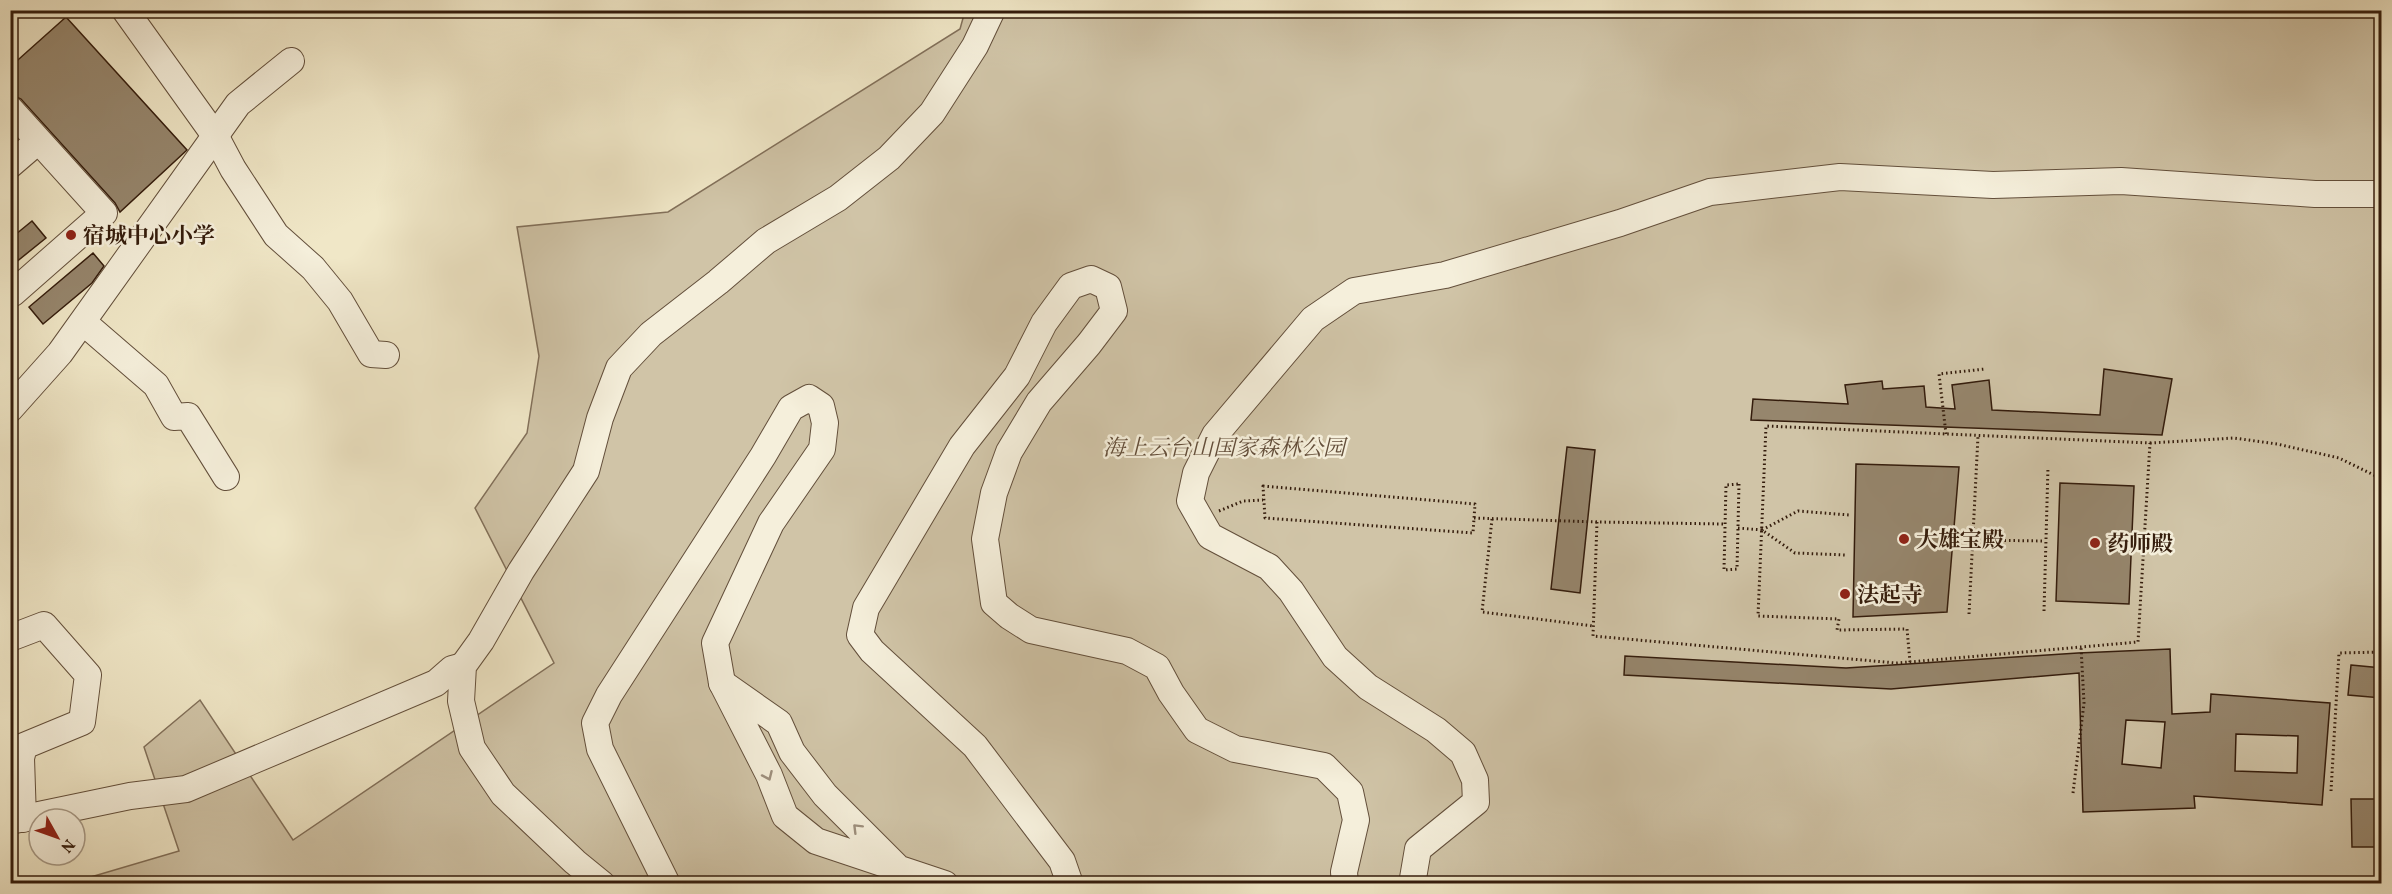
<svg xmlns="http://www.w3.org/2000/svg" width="2392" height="894" viewBox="0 0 2392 894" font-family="Vollkorn,'Noto Serif SC',serif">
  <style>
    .green { fill: #d0c4a7; stroke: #82705a; stroke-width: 1.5 }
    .building { fill: #96866d; stroke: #341c0c; stroke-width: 1.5; fill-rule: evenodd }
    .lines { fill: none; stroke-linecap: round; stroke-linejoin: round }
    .minor-casing { stroke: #634f3b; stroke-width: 28 }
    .path { stroke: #341c0c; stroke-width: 3; stroke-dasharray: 1.5 3; stroke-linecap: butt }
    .minor { stroke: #f5efdb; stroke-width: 26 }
    .oneway { stroke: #9e907e }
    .poi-dot { fill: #8f2418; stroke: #f5efdb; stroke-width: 2 }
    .labels { text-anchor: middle; stroke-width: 5; stroke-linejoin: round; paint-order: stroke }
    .poi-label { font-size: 22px; font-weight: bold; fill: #341c0c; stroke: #f5efdb; text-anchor: start }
    .park-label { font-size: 22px; font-style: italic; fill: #634e3a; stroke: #f5efdb }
  </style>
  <rect width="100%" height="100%" fill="#f0e7c7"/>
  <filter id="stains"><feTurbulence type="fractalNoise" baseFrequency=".00333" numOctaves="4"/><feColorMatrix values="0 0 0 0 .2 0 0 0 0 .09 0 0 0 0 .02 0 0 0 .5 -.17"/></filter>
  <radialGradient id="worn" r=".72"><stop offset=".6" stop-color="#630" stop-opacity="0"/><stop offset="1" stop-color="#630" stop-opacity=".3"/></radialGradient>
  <path class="green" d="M965,11H2381V883L67,884L179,851L144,747L200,700L293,840L554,663L475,508L527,433L539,356L517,227L668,212L960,29Z"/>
  <g class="building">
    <path d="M66,17L187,150L120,212L115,203L21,99L10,94V67Z"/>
    <path d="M32,221L46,238L10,267V239Z"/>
    <path d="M93,253L104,266L92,283L43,324L29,307Z"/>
    <path d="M2104,369L2172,379L2162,435L1751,420L1753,399L1848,404L1845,385L1882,381L1883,389L1924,386L1926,407L1955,409L1952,385L1989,380L1992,410L2100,415Z"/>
    <path d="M1567,447L1595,450L1580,593L1551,589Z"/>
    <path d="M1856,464L1959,467L1947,612L1853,617Z"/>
    <path d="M2060,483L2134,486L2129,604L2056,601Z"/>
    <path d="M2170,649L2172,714L2210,712L2211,694L2330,703L2322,805L2194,796L2195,808L2083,812L2079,673L1891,689L1624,675L1625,656L1846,668L2078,653ZM2126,720L2165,722L2161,768L2122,764ZM2236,734L2298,736L2297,773L2235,771Z"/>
    <path d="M2351,665L2382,668V698L2348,695Z"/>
    <path d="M2351,799H2382V847H2352Z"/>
  </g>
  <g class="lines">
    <defs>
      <g id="minor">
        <path d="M125,10L216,137L233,169L276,235L313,268L340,301L371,354L386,355"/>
        <path d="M10,109L104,213L13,293"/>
        <path d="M10,165L38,141"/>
        <path d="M83,322L156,385L174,417L188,416L226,477"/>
        <path d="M10,409L60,353L238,104L291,61"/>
        <path d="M10,638L44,625L88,675L82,722L24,746L21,758L23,819"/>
        <path d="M10,821L130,796L186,789L436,683L452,669L463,666"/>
        <path d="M899,869L825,795L792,752L779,723L722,683L769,775L785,816L816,841L945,884"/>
        <path d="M602,884L575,862L503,794L472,748L461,701L463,666L481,641L521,571L586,471L600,418L619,368L651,334L718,282L766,241L838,198L889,158L932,113L975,46L992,10"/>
        <path d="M667,884L600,749L595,723L609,695L763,456L791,408L809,398L821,406L825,423L822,449L771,523L715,643L722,683"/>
        <path d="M1070,884L1062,861L975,746L872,651L860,635L866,608L962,446L1017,376L1044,323L1071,286L1091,279L1108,287L1114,311L1089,344L1039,402L1009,452L994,493L985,539L994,603L1009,616L1031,630L1127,651L1157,667L1171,693L1197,730L1235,749L1324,766L1350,792L1356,820L1344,872L1345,884"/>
        <path d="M1412,884L1418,849L1476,802L1475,780L1463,753L1436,730L1368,687L1335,657L1291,591L1269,567L1210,536L1190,501L1196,473L1215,435L1313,319L1354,291L1445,275L1620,223L1710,192L1840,177L1993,185L2121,181L2315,194H2382"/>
      </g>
    </defs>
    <use href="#minor" class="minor-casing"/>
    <g class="path">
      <path d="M1946,434L1939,374L1985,369"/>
      <path d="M2150,443L2234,438L2277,444L2339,458L2382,479"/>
      <path d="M1739,484L1737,569L1724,570L1726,485Z"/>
      <path d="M1263,486L1475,504L1473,533L1265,518Z"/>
      <path d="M1219,511L1243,501L1263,500"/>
      <path d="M1474,518L1597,522"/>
      <path d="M1492,519L1482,612L1593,626"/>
      <path d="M1723,524L1597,522L1593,636L1896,663L1910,662L2138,642L2150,443L1766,426L1758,616L1839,619L1837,630L1907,629L1910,662"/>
      <path d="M1738,528L1762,530L1795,553L1846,555"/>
      <path d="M1762,530L1798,511L1849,515"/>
      <path d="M1973,540L2045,541"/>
      <path d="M2044,611L2048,467"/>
      <path d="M1969,614L1978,436"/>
      <path d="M2331,791L2339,653L2382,652"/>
      <path d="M2073,793L2084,703L2081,647"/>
    </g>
    <use href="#minor" class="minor"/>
  </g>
  <defs><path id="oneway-chevron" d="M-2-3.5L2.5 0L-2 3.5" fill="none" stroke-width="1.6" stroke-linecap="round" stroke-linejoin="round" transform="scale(1.5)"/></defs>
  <g class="oneway">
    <use href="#oneway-chevron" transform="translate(768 776) rotate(66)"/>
    <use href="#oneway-chevron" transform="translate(857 828) rotate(-135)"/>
  </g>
  <g class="poi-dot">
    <circle cx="71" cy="235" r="6"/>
    <circle cx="1904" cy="539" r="6"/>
    <circle cx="2095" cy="543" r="6"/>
    <circle cx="1845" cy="594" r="6"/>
  </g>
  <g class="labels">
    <g class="poi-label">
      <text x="83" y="243">宿城中心小学</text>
      <text x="1916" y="547">大雄宝殿</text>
      <text x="2107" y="551">药师殿</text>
      <text x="1857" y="602">法起寺</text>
    </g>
    <g class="park-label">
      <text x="1224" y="455">海上云台山国家森林公园</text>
    </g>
  </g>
  <rect width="2392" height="894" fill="none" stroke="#f0e7c7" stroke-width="36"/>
  <rect x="12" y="12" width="2368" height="870" fill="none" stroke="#341c0c" stroke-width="3"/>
  <rect x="18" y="18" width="2356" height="858" fill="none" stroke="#341c0c" stroke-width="1.5"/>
  <g transform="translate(57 837) rotate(130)"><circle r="28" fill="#f5efdb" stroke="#a89b88" stroke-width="1.5"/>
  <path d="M0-4.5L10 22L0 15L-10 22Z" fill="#8f2418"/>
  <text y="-9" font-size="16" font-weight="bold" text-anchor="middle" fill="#341c0c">N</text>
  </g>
  <rect width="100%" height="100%" filter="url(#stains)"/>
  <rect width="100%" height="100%" fill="url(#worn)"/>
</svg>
